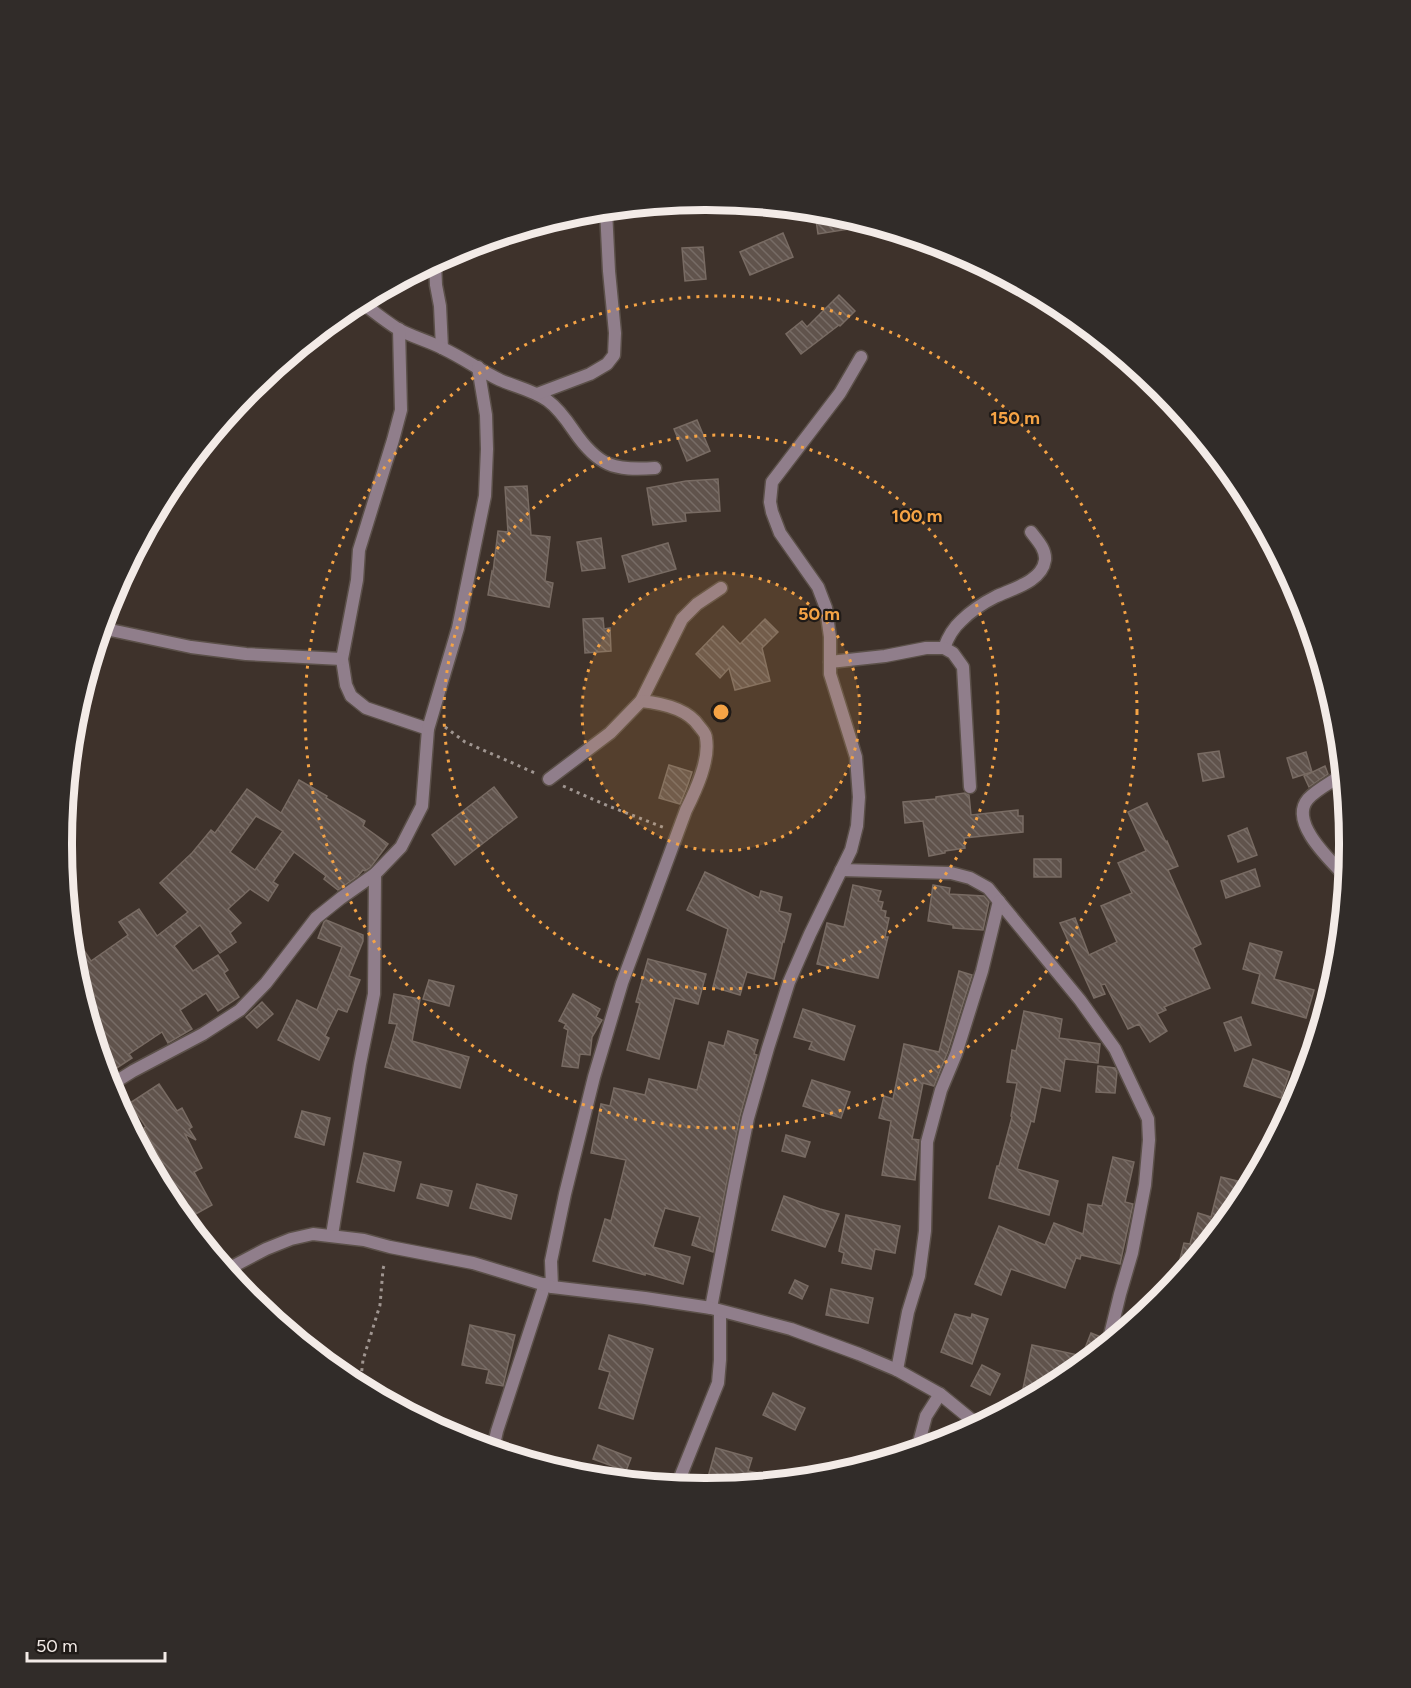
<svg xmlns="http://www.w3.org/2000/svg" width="1411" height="1688" viewBox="0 0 1411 1688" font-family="Figtree,sans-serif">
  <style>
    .building { fill: url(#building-back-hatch); stroke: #786b63; stroke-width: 1.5; fill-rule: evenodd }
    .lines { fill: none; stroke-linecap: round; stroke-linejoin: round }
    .minor-casing { stroke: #5b5049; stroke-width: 15 }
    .tertiary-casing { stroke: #5b5049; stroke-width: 15 }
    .path { stroke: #a09691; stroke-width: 3; stroke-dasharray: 3 4.5; stroke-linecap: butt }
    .minor { stroke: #907e8b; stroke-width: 12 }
    .tertiary { stroke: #907e8b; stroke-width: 12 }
    .ring { fill: none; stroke: #f5a345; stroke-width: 3; stroke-dasharray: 3 6 }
    .rim { fill: none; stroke: #f3ebe7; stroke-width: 8 }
    .centre { fill: #f5a345; stroke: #201b18; stroke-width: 3 }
    .ring-label { font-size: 18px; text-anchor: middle; font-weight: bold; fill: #f5a345; stroke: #201b18; stroke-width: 4.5; stroke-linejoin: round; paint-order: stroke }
  </style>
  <defs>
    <pattern id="building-back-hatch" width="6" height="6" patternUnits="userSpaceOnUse" patternTransform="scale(1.5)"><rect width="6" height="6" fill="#60534c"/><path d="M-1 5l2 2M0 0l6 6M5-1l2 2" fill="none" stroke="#776c66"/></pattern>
  </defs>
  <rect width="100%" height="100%" fill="#3e322b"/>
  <g class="building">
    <path d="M825,212H831L874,225L818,234L815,213Z"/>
    <path d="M783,233L793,257L750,275L740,252Z"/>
    <path d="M703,247L706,279L685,281L682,248Z"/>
    <path d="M839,295L855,311L840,326L839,325L801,354L786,334L802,321L807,327Z"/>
    <path d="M697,420L710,451L687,461L674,429Z"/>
    <path d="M718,479L720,511L685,513L686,521L653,525L647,488L686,481Z"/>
    <path d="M527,486L531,535L550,537L545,581L553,583L549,607L488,595L492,571L493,572L498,531L508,532L505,487Z"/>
    <path d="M601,538L605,568L582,571L577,542Z"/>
    <path d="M668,543L676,569L629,582L622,556Z"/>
    <path d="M603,618L604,629L610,628L611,651L585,653L583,619Z"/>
    <path d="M765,619L778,632L762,648L770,681L735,690L729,668L720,678L696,654L723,626L740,644Z"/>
    <path d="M1219,751L1224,777L1203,781L1198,754Z"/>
    <path d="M1306,752L1312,772L1293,778L1287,758Z"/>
    <path d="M669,765L692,772L687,787L680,804L659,798Z"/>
    <path d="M1325,766L1328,774L1309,787L1304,776Z"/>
    <path d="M299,780L327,796L326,798L365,821L363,826L388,844L370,868L365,871L363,870L358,876L338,890L324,879L326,876L294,852L273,882L278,885L268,901L250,889L228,909L241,923L230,933L236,942L220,953L200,925L174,946L193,971L218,955L228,970L224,973L239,997L218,1011L206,993L180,1010L192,1029L168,1043L162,1032L129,1054L132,1058L106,1075L84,1004L95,996L74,966L70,929L91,961L128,935L119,922L139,909L157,936L188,912L160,883L192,853L211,830L215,833L247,789L281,813ZM256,816L283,831L255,870L230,852Z"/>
    <path d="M494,787L517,817L455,865L432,835Z"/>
    <path d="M965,793L969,795L971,815L1018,810V816H1023V832L964,838L965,848L945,851V853L929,856L923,821L905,823L903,802L936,799V797Z"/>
    <path d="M1147,803L1166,842L1167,841L1178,866L1168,870L1201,944L1193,948L1210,988L1164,1007L1166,1010L1157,1014L1167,1031L1150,1042L1139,1024L1128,1029L1105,984L1101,985L1105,994L1094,998L1060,923L1075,918L1089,955L1117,942L1101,906L1132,893L1118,863L1146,851L1128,812Z"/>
    <path d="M1247,828L1257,855L1238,862L1228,836Z"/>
    <rect x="1034" y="859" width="27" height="18"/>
    <path d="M1255,869L1260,886L1226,898L1221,881Z"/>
    <path d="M705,872L759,898L761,891L782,897L779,911L791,914L784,942L783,941L774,979L747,972L740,995L713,987L728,929L687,910Z"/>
    <path d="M853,885L881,891L878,901L883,902L881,910L886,911L885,917L889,918L885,937H888L878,978L817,964L827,923L844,927Z"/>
    <path d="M933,885L950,888L949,894L984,896L989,902L983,930L953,928V925L928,921Z"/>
    <path d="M326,920L363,935V941L349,976L360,980L347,1012L338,1009L325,1036L329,1038L319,1060L278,1040L297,1000L317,1010L342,947L318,938L324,922Z"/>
    <path d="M1250,943L1282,952L1274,979L1314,990L1306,1018L1252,1003L1260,974L1243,969Z"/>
    <path d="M648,959L706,974L698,1004L675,998L659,1059L627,1050L640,1003L636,1002Z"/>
    <path d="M959,971L972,975L948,1051L934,1086L923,1083L912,1139L919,1140L915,1180L882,1175L891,1121L879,1118L884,1096L893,1099L904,1044L939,1052Z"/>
    <path d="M429,980L454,986L449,1006L423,999Z"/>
    <path d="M394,994L420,999L412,1041L469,1057L460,1088L385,1067L397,1024L389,1023Z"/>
    <path d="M573,994L600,1009L596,1017L602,1020L592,1037L590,1055L580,1054L578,1068L562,1066L568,1030L564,1028L566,1024L559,1021Z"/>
    <path d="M262,1002L273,1014L257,1028L246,1017Z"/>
    <path d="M803,1009L855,1026L844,1060L809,1049L812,1042L794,1037Z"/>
    <path d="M1024,1011L1062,1019L1059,1038L1100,1044L1098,1063L1065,1059L1060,1091L1041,1087L1034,1122L1031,1121L1017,1169L1058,1181L1049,1215L989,1198L997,1166H999L1012,1117L1011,1116L1017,1083L1007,1082L1012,1050L1016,1051Z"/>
    <path d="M1241,1017L1251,1045L1235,1051L1224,1023Z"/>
    <path d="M728,1031L758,1040L754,1054L757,1055L740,1116L713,1252L692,1245L700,1217L665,1208L653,1247L690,1257L683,1284L645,1273V1275L593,1261L605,1219L611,1221L626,1160L591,1153L601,1104L610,1106L614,1088L645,1095L649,1079L697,1090L709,1042L724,1046Z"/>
    <path d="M1253,1059L1290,1072L1281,1098L1244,1086Z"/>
    <path d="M1098,1066L1115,1068L1117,1072L1115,1093L1096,1092Z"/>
    <path d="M812,1080L850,1092L841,1118L803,1106Z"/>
    <path d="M159,1084L177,1111L182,1108L192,1127L189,1129L196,1140L185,1134L202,1168L194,1172L212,1205L185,1220L170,1202L153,1169L163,1164L144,1128L146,1127L130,1103Z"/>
    <path d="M302,1111L330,1118L324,1145L295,1137Z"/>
    <path d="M786,1135L810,1142L805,1157L782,1151Z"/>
    <path d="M364,1153L401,1162L394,1191L357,1182Z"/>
    <path d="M1113,1157L1134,1162L1125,1202L1133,1204L1120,1264L1081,1255L1080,1259L1076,1258L1065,1288L1011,1269L1001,1295L975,1284L999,1226L1045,1245L1054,1223L1083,1234L1088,1204L1102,1206Z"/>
    <path d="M1221,1177L1250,1184L1241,1202L1174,1283L1184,1243L1190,1244L1198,1213L1211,1217Z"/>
    <path d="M421,1184L452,1191L448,1206L417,1198Z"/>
    <path d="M477,1184L517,1195L511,1219L470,1208Z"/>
    <path d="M784,1196L820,1209L839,1214L825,1247L772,1230Z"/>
    <path d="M846,1215L900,1226L895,1253L875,1249L871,1269L842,1263L844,1253L839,1251Z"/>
    <path d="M795,1280L808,1286L802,1299L789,1293Z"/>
    <path d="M831,1289L873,1298L868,1323L826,1315Z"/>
    <path d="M955,1314L971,1318L972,1314L988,1319L972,1364L941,1352Z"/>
    <path d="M470,1325L515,1335L503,1386L486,1383L489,1370L462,1365Z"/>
    <path d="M1091,1333L1101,1337L1100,1345L1102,1348L1063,1380L1020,1403L1032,1345L1082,1356Z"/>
    <path d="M609,1335L653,1349L633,1419L599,1408L610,1372L599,1369Z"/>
    <path d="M982,1365L1000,1374L990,1395L971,1386Z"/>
    <path d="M773,1393L805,1408L795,1430L763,1415Z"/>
    <path d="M598,1445L631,1458L626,1471L593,1459Z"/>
    <path d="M716,1448L752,1458L748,1471L780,1477V1481L705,1488Z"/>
  </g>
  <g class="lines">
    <defs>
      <g id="minor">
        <path d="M435,262L436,285L440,306L442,348"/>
        <path d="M361,302C373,311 385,321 398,329C412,337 429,341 444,349C463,358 481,371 500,380C516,387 532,390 547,400C558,408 566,419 574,431C598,466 614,471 655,468"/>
        <path d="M399,329L401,410L393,440L359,550L357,580L342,659L346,685L351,696L366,708L428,729"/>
        <path d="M537,394L590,374L607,364L614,355L615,333L609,271L606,210"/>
        <path d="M101,628L191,647L246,654L342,659"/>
        <path d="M944,648C948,637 952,629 961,621C970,612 983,603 995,597C1011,589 1042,582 1045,560C1046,549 1037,540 1031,532"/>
        <path d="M830,662L885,656L926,648H944L953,653L963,667L970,787"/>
        <path d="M1343,774C1332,782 1317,789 1308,799C1288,822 1331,861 1346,877"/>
        <path d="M549,779L610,733L641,701L682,619L697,604L721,588"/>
        <path d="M841,870L951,873L970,878L988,888L1080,1000L1115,1049L1148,1119L1149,1140L1145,1185L1132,1253L1120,1294L1108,1343"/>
        <path d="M109,1086L133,1071L203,1034L240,1010L266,983L316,918L341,898L375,874L401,847L422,806L428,729L458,628L485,496L487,449L486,415L478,367"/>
        <path d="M332,1235L360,1064L374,994L375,874"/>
        <path d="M552,1287L551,1261L565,1194L594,1077L622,983L686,810C696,790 710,760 706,738C706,733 702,730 699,726C687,708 661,703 641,701"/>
        <path d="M711,1308L735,1181L748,1118L768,1048L789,982L810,934L851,850L857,826L859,797L856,757L830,674V637L826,608L818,587L780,533L772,512L770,502L772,482L840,393L861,357"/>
        <path d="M897,1370L908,1312L919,1276L925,1231L927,1142L941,1090L956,1054L982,971L999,901"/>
        <path d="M493,1449L497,1431L545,1284"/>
        <path d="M917,1450L926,1416L940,1394"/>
        <path d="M677,1485L718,1383L720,1360V1311"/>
      </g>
      <path id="tertiary" d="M226,1270L266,1249L291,1239L313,1234L364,1240L390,1247L473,1263L552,1287L645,1298L711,1308L791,1329L859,1354L897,1370L940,1394L978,1425"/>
    </defs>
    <use href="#minor" class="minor-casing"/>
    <use href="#tertiary" class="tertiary-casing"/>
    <g class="path">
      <path d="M445,727L465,742L535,773"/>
      <path d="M563,786L606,805L665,828"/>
      <path d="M360,1386L363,1360L380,1305L383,1269L385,1262"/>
    </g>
    <use href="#minor" class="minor"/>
    <use href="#tertiary" class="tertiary"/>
  </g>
  <circle cx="721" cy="712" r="139" fill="#f5a345" fill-opacity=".12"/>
  <g class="ring">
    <circle cx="721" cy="712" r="139"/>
    <circle cx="721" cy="712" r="277"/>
    <circle cx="721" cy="712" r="416"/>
  </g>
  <path d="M0 0H1411V1688H0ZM705 210H706A633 633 0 0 1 1339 843V845A633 633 0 0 1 706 1478H705A633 633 0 0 1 72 845V843A633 633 0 0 1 705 210Z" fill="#312c29" fill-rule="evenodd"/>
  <path class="rim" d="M705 210H706A633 633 0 0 1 1339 843V845A633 633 0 0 1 706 1478H705A633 633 0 0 1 72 845V843A633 633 0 0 1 705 210Z"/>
  <circle cx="721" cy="712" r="9" class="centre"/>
  <g class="ring-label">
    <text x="1015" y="424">150 m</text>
    <text x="917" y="522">100 m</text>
    <text x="819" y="620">50 m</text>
  </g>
  <path d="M27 1652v9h138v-9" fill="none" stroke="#f3ebe7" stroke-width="3"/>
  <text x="36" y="1652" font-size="18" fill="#f3ebe7" stroke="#201b18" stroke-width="4.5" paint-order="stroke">50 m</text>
</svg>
